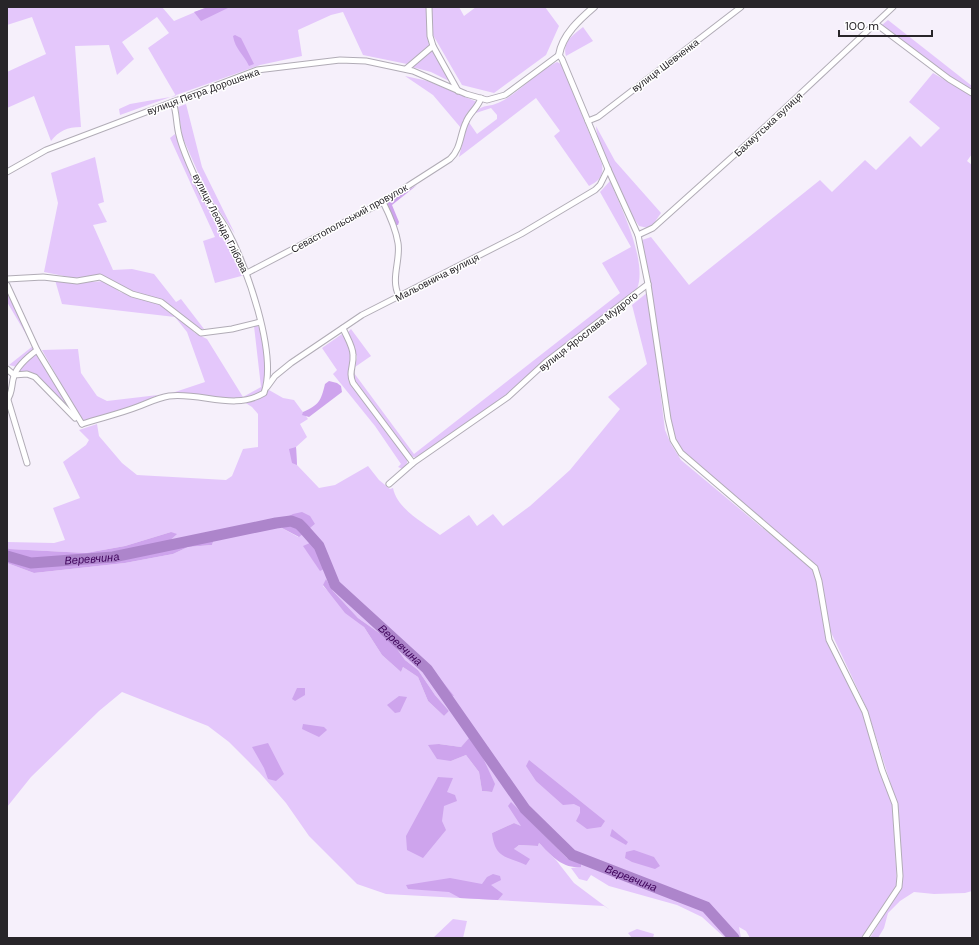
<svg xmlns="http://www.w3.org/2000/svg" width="979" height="945" viewBox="0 0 979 945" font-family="'DM Sans',sans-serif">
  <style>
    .green { fill: #e4c7fb; fill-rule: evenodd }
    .forest { fill: #cea4ed }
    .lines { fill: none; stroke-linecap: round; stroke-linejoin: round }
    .river { stroke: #ad85cb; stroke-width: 11 }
    .minor-casing { stroke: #b1acb6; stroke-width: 7 }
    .tertiary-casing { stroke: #b1acb6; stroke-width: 8 }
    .minor { stroke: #fff; stroke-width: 5 }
    .tertiary { stroke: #fff; stroke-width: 6 }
    .labels { text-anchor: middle; stroke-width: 3; stroke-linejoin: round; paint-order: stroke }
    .street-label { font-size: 10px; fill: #282529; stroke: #fff }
    .water-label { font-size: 11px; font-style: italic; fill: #3e025a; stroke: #fff }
  </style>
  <rect width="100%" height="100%" fill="#f6f0fb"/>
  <g class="green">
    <path d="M7,7H162L174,21L207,7H426L429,46L407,64L363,55L343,12L331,15L298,30L302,56L260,65L120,115L119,109L130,104L176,96L148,48L169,33L157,17L122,42L134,59L117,75L109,45L75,46L81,127C67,127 59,131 51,141L34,96L7,108V72L46,54L32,17L7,25Z"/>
    <path d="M430,7H459L464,16L476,7H545L559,26L546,55L494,93L462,85L433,35Z"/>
    <path d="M888,20L972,86V91L960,84L882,25Z"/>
    <path d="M583,27L593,41L566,56C562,42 573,35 583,27Z"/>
    <path d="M432,50L451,82L431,72L412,67Z"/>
    <path d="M557,62L561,64L602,164C604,176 599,181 589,186L554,136L560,131L536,98L459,157L468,121L477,134L497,119V115L491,108L473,114C485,103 486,108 498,103C520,93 535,72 557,62Z"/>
    <path d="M933,73L972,96V154L967,161L972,165V891L965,893L934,894L914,892L900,901L888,913L884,928L878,938H870L900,888L903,878L898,807L867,709L828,626L824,596L816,567L684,453L674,438L642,240L651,237L689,285L820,180L832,192L865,160L876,170L910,136L921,147L940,128L909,102Z"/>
    <path d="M405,76L428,81L477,102L467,113L461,128L433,95Z"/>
    <path d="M186,104L202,167L235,234L207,193L182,136L178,107Z"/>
    <path d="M596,126L615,161L661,213L652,226L648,228L639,226L633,217C625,198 596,144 596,126Z"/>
    <path d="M175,134L204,201L216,217L245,275L215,283L203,241L215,237L170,138Z"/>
    <path d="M95,157L104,202L98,204L107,222L93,225L113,270L132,269L154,274L176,302L181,299L204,329H201L163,300L129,291L103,276L74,278L44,272L58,203L51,173Z"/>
    <path d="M610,181C621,207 648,262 637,289L548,357L508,395L420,456L416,458L411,456L354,379V373L414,454L620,293L602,263L631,247L600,192Z"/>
    <path d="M55,280L75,283L105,281L120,292L160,304L181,320L195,333L207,339L243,397L261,387L254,326L257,325L260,329C262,344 270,378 262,390C252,406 189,395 172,393L205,382L187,332L175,317L62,304Z"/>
    <path d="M7,289L33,346L34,350L17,367L9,365L33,346L7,302Z"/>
    <path d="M648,292L665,430L671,444L681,460L813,570L817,579L828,643L862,709L893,807L897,886L863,938H750L746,931L739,927L741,938H725L702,917L677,905L609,886L591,875L587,881L579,879L571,868L580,867L581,864L567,858L511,803L522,827L514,823L492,833L514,849L519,845L538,846L539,843L556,860L574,883L610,910L604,906L386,894L357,884L309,836L286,803L259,772L229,742L208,726L122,692L99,711L31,777L7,807V563L34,573L125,563L173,554L188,547L212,545L214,539L168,542L171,532L125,546L86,553L8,549L7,542L54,543L65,540L53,508L80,498L63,462L86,445L89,440L79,430L97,424L99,436L122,463L137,475L226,480L232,476L243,449L258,447V414L252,407L244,402L260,398L269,390L283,398L294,400L308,419L300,424L307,437L296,447L297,465L319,488L335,485L368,466L379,480L390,489L393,488C397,509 424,523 440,535L469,515L477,526L493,514L503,526L530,506L570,470L620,409L608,397L647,364L632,305ZM315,524L298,537L282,528ZM326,580L333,591L358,618L392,642L405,660L418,670L435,695L449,711L444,716L428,701L418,677L403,667L401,672L382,655L364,627L323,586ZM470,738L491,792L482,791L479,772L466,755L451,761L439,744L461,747Z"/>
    <path d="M351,329L371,356L355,367L357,357L348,332Z"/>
    <path d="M342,334C346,341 351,349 351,357C351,367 347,373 349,382L407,458V463L403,469L398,467L401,464L375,426L333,374L337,370L322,348Z"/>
    <path d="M78,349L81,373L97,396L107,401L158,395L134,406L83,423L42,350Z"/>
    <path d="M36,351L76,417L37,377L16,373Z"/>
    <path d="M453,919L467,921L463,938H433Z"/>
    <path d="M637,929L654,934L653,938H632L628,933Z"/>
  </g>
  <g class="forest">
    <path d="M208,7H230L201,21L194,12Z"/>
    <path d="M235,35L241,38L254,64L249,66C244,55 235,49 233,36Z"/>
    <path d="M417,185L392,205L399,222L398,225H395L387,205L388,202Z"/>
    <path d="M329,381L337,383L341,386L342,392L309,417L302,415L303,412C319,405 321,401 325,384Z"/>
    <path d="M296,447L297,465L292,463L289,449Z"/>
    <path d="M302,512L310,516L315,524L299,537L282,528V520L293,514Z"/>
    <path d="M171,532L177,534L168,542L214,539L212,545L188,547L173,554L125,563L34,573L7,563V548L9,549L86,553L125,546Z"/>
    <path d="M312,542L324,569L320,571L303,546Z"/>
    <path d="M326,579L333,591L358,618L392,642L405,660L418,670L435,695L449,711L444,716L428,701L418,677L403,667L401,672L382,655L364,627L345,613L323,585Z"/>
    <path d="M427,663L430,666L454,696L441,693L424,667Z"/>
    <path d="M297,688H305V695L295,701L292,699Z"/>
    <path d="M399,696L407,697L400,712L395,713L387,705Z"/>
    <path d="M303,724L324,727L327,730L319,737L302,729Z"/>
    <path d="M470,737L483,758L495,784L492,792L482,791L479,772L466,755L451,761L437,759L428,745L439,744L461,747Z"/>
    <path d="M268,743L284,774L276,781L268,779L264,768L252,747Z"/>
    <path d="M529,760L605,821L601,827L587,829L576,821L580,813V807L574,804L563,805L536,781L526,766Z"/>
    <path d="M438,777L453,778L447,792L455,795L457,801L444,806L442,821L446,830L423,858L407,850L406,836Z"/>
    <path d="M511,802L567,858L581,864V867C562,869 551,855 539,843L538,846L519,845L514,849L530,859L526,865C505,856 495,858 492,833L514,823L521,826L508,806Z"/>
    <path d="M612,829L628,842L626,845L610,836Z"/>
    <path d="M634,850L654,857L660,866L655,869L632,862L625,858L626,852Z"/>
    <path d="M493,874L500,876L501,880L491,885L503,894L498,900L460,898L449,892L408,889L406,885L450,878L482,884L487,877Z"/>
  </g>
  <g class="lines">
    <path class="river" id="s1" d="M7,556L31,563L113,557L276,523L291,521L299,524L303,528L319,546L335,585L427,669L525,809L572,855L706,907L734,938"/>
    <defs>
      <g id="minor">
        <path d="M429,7L430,36L433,46L458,91"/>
        <path d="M876,24L949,79L972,93"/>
        <path d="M406,69L433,46"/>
        <path d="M588,121L598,117L741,7"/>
        <path d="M7,172L46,150L257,70L340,60L366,61L413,71L466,94L487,100L505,95L559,55L562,59L608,169L638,235L648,284L668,419L673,440L681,453L815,568L819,581L829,640L865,712L882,770L895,804L900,876L899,887L865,938"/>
        <path d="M383,202C389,214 396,230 398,243C401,260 390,279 399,296"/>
        <path d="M638,235L653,228L751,140L893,7"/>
        <path d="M247,273L383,202L450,159C461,149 460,134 466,122C470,112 478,108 481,98"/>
        <path d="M7,279L43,277L77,281L100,277L132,294L161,302L201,333L232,329L260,322"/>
        <path d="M7,285L37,350L82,424"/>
        <path d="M343,328C346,336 353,346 353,355C354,366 348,372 353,383L413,463"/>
        <path d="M7,369L14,375"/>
        <path d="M14,375L27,374L35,377L75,418"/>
        <path d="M267,387L275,376L291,363L362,315L521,234L595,190L600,185L608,169"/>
        <path d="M7,400C13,393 11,384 14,376C17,366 29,356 37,350"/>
        <path d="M8,400L27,463"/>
        <path d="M82,424C100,418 119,414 137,407C148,403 157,398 169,396C202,392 234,411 264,393C278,354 246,265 227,230C220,217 210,206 203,194C196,180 182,149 179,135C176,124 177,113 173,102"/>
        <path d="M389,484L413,463L508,397L546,362L648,284"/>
      </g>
      <path id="tertiary" d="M559,55C562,35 580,19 594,7"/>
    </defs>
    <use href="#minor" class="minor-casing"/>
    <use href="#tertiary" class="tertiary-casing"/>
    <use href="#minor" class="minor"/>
    <use href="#tertiary" class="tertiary"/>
  </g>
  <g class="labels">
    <g class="street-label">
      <text transform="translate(665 65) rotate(-37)" y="4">вулиця Шевченка</text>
      <text transform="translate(203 91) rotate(-20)" y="4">вулиця Петра Дорошенка</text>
      <text transform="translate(768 124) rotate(-43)" y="4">Бахмутська вулиця</text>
      <text transform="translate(349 218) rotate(-29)" y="4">Севастопольський провулок</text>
      <text transform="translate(221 223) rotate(63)" y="4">вулиця Леоніда Глібова</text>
      <text transform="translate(437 277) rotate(-27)" y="4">Мальовнича вулиця</text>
      <text transform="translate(588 331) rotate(-38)" y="4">вулиця Ярослава Мудрого</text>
    </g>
    <g class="water-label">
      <text dy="4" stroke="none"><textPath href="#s1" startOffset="86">Веревчина</textPath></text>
      <text dy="4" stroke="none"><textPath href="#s1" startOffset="458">Веревчина</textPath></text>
      <text dy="4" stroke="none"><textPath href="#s1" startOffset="794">Веревчина</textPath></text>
    </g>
  </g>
  <rect width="979" height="945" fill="none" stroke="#282529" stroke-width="16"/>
  <path d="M839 30v6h93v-6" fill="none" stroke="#282529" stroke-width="2"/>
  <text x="845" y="30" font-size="12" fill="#282529" stroke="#ffffff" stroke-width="3" paint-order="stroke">100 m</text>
</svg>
